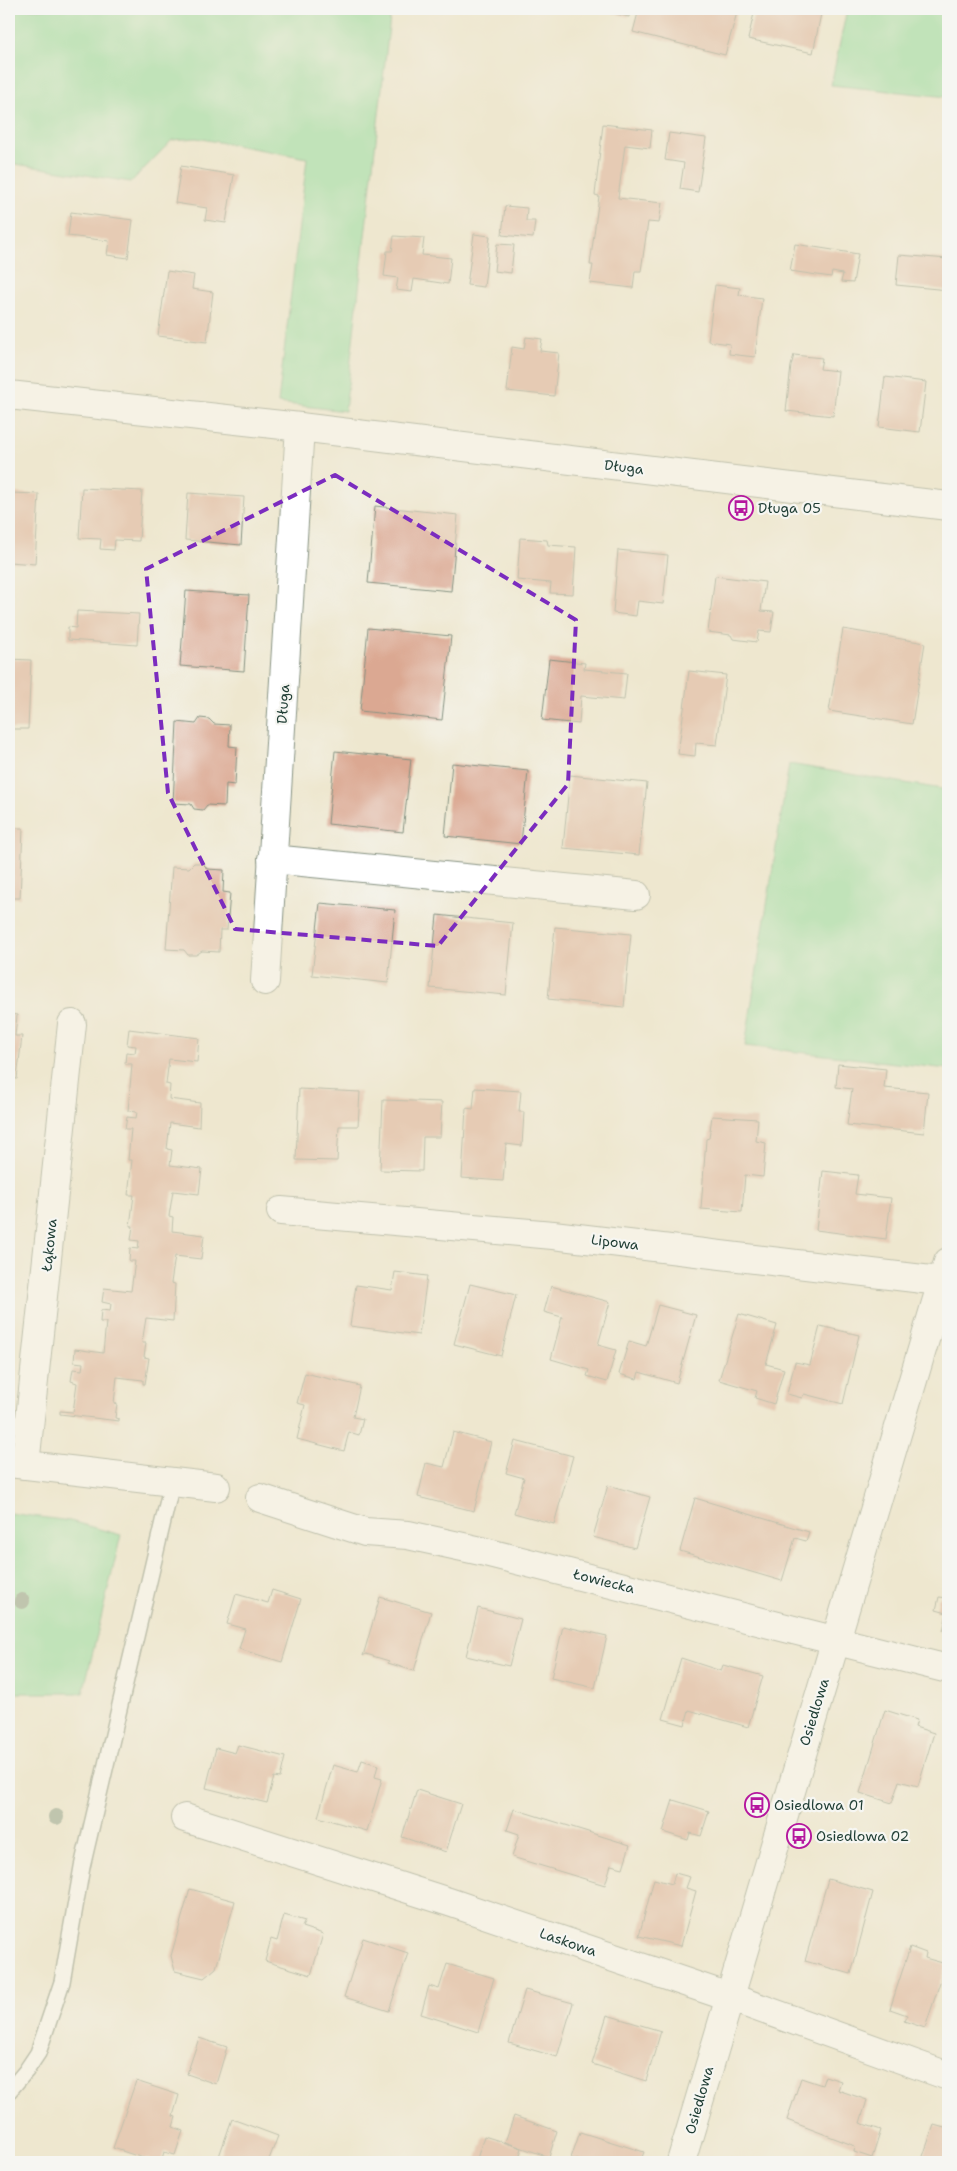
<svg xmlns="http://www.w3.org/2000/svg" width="957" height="2171" viewBox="0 0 957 2171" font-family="'Shantell Sans',sans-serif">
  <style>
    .green { fill: #8bdd9e; stroke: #558d69 }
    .building { fill: #dba892 }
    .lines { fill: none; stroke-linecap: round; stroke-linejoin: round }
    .service-casing { stroke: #869282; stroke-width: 18 }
    .minor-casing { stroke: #869282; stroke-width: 30 }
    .service { stroke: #fff; stroke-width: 15 }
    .minor { stroke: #fff; stroke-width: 28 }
    .tree { fill: #889b85 }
    .marked { fill: none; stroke: #7b2cbf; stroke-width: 4; stroke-dasharray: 10 6; stroke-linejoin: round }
    .labels { text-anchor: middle; stroke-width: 4.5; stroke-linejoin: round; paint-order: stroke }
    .street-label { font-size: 14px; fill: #1f3d34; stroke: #f6f6f2 }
    .poi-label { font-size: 14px; fill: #1f3d34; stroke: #f6f6f2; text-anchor: start }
  </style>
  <rect width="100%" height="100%" fill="#f6f6f2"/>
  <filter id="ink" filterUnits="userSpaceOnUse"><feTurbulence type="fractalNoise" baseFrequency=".02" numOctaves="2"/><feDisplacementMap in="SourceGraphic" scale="10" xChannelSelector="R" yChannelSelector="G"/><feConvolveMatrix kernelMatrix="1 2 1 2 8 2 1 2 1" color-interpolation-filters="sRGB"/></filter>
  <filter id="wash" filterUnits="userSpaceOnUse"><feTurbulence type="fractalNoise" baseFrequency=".0096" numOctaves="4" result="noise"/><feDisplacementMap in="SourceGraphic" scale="20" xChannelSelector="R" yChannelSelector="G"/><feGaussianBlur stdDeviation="1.12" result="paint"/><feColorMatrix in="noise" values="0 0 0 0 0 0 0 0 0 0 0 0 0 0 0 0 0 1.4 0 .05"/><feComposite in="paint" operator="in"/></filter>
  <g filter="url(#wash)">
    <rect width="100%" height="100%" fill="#eee7cf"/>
    <g class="green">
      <path d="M9,9H391L345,411L278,403L307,158L196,138L172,140L131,182L9,163Z"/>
      <path d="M847,9H948V97L831,85Z"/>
      <path d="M789,764L948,790V1069L745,1046Z"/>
      <path d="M9,1513L70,1521L121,1535L83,1693H9Z"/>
    </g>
    <g id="blocks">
      <g class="building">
        <path d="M597,9H630L629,17Z"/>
        <path d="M639,9H738L725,55L633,32Z"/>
        <path d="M755,9H822L813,53L748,39Z"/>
        <path d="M603,124L652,130L650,148L625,145L618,198L662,203L659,223L648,222L641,271H635L633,288L590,283L593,265H590L599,196L595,195Z"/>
        <path d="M669,133L706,138L698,192L680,189L684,163L665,160Z"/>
        <path d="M181,166L234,175L226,223L205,220L207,208L175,203Z"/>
        <path d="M505,206L527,208L526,221H535L533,238L502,235Z"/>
        <path d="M71,212L133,220L128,258L107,255L109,241L68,236Z"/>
        <path d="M474,234L490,236L484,287L467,285Z"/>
        <path d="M394,236L424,238L422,255L451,258L448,284L414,279L412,292L396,290L398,278L384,276L387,251H392Z"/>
        <path d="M497,244L514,245L511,273L494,271Z"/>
        <path d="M795,244L858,254L853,283L841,282L843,274L832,272L831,277L790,271Z"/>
        <path d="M899,255L948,259V290L896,285Z"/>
        <path d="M167,271L194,275L192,289L213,292L207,342L158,336Z"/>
        <path d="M715,285L740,288L739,295L762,298L755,357L729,354L730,344L708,341Z"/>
        <path d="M526,337L542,339L540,351L559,353L554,396L507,391L512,347L524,349Z"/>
        <path d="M794,355L822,358L820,369L838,371L833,416L786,411L791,366Z"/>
        <path d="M885,377L926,382L920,432L879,427Z"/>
        <path d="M82,488L142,491L139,541L115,540L114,550L100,549L101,539L79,538Z"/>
        <path d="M9,493L39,494L35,564L9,562Z"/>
        <path d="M188,493L244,497L241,545L185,540Z"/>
        <path d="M375,506L458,515L451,591L368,583Z"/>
        <path d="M520,538L547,540L548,545L576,547L573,594L550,593L551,583L517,580Z"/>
        <path d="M618,550L668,555L663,604L638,601L636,616L613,613Z"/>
        <path d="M715,576L765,582L761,611L774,612L771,632L759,631L757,642L733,639L731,635L708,632Z"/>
        <path d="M186,591L249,595L244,671L180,666Z"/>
        <path d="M77,611L139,614L137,645L68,640V627L76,628Z"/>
        <path d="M368,628L451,636L442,720L360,711Z"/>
        <path d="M843,629L925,643L912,724L829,711Z"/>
        <path d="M9,659L31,660L28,729H9Z"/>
        <path d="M549,659L585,663L584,669L627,673L624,700L581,696L579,724L542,720Z"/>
        <path d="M689,671L726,675L717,745L696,743L695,756L678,754Z"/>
        <path d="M200,718L209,719L214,724L230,725L229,746L237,747L235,785L226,784L225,806L207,805L203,810L194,809L191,804L173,803L177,722L196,724Z"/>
        <path d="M335,751L411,759L403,832L328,824Z"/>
        <path d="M452,763L528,771L521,844L445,836Z"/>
        <path d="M570,775L647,783L639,855L563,848Z"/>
        <path d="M9,828H23L20,898H9Z"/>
        <path d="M194,863H203L207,869L224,870L223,892L230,893L227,930H220L219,952L202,951L196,955H188L184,950L166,949L172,867L189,868Z"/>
        <path d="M320,903L395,910L388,983L312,975Z"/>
        <path d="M437,915L513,923L506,995L430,988Z"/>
        <path d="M555,927L631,934L624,1007L548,999Z"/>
        <path d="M9,1014L17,1015L15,1036H22L17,1079L9,1078Z"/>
        <path d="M129,1029L199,1038L197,1062L169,1059L166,1084L170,1085L169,1099L200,1103L199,1127L170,1123L167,1149L172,1150L170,1165L202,1169L199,1194L173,1191L169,1216L173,1217L172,1231L204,1235L201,1259L175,1256L171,1283L175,1284L173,1321L146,1318L142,1343H146L144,1357L149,1358L145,1384H143V1380L117,1377L114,1403L117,1404L115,1418L119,1419V1421L60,1414V1411L73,1412L77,1383L71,1381L73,1369L82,1370L83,1363L74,1362L75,1349L103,1353L106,1322H100L101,1310L110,1311L111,1304L102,1302L104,1288L131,1291L135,1261H129L130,1248L138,1249L139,1241L131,1240L133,1226H130L134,1195H128L132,1160H128L131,1129H125L127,1117L136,1118L137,1112L128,1111L132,1064H125L126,1052L135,1053L136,1046L127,1045Z"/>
        <path d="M838,1064L886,1069L884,1088L928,1092L924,1133L847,1125L852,1089L836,1087Z"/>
        <path d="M475,1088L521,1091L519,1112H524L522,1146L506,1144L503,1181L462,1178L466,1108L473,1109Z"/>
        <path d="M299,1089L360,1092L358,1126H339L337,1161L296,1160Z"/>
        <path d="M383,1100L442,1102L440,1137H423L422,1171L380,1170Z"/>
        <path d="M712,1116L758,1119L756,1141L766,1143L763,1177L745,1175L742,1212L701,1209L706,1139L709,1138Z"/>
        <path d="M823,1171L858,1175L855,1194L891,1198L886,1239L816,1230Z"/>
        <path d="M395,1272L427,1276L419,1335L350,1326L356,1285L392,1290Z"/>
        <path d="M470,1284L516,1295L501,1356L454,1344Z"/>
        <path d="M551,1286L610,1302L598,1345L616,1350L607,1382L587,1376L589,1370L551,1359L562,1317L544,1312Z"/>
        <path d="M658,1305L696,1315L677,1383L639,1372L637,1379L619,1374L629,1341L646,1346Z"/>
        <path d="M739,1314L777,1325L766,1364L784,1369L774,1404L755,1398L757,1391L719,1380Z"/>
        <path d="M820,1326L859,1335L843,1404L804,1394L802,1398L787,1394L795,1362L810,1365Z"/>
        <path d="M305,1373L360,1386L353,1417L363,1419L359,1435L349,1432L344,1451L297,1439L305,1405L297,1403Z"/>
        <path d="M453,1432L491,1442L474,1511L418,1497L426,1463L444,1467Z"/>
        <path d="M515,1441L573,1456L554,1524L514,1513L524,1478L506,1473Z"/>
        <path d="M608,1485L650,1497L635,1548L593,1537Z"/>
        <path d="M695,1498L809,1532L806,1541L795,1538L782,1581L680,1551Z"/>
        <path d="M272,1590L301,1599L282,1662L239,1649L245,1629L227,1624L236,1594L268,1603Z"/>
        <path d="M380,1597L431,1612L414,1671L388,1663L389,1661L366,1654L363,1656Z"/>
        <path d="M939,1597L948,1598V1632L943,1631L947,1613L936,1610Z"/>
        <path d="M478,1608L521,1619L509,1666L466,1656Z"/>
        <path d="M563,1626L607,1636L595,1688L551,1678Z"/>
        <path d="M681,1658L721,1671L723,1665L763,1676L748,1727L689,1710L685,1725L663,1719Z"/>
        <path d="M885,1710L917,1720L915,1727L934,1733L918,1786L899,1781L892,1803L860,1793Z"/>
        <path d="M238,1745L285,1757L280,1778L274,1777L267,1803L206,1788L216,1748L235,1753Z"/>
        <path d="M362,1760L378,1765L375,1777L382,1779L367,1831L318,1817L333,1765L358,1772Z"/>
        <path d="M417,1790L461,1804L446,1852L402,1837Z"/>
        <path d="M673,1800L709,1811L701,1836L690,1833L688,1840L663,1832Z"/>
        <path d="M514,1809L630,1845L623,1868L611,1865L605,1885L512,1857L519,1834L507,1830Z"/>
        <path d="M675,1873L690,1877L686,1888L696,1891L681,1946L639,1936L654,1879L672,1884Z"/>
        <path d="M828,1879L873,1892L851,1974L805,1961Z"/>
        <path d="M190,1889L235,1901L216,1968L204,1978L175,1971L171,1956Z"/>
        <path d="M284,1915L305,1921L302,1927L323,1934L311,1975L265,1961L271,1939L277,1941Z"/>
        <path d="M363,1938L408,1953L389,2011L344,1997Z"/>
        <path d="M910,1947L926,1953L925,1958L946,1964L925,2028L904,2021L907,2015L890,2009Z"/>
        <path d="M447,1964L494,1978L478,2032L421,2014L429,1986L439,1989Z"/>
        <path d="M525,1990L573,2003L557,2057L509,2043Z"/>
        <path d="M607,2015L661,2031L646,2081L592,2064Z"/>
        <path d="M199,2038L227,2047L216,2084L187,2074Z"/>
        <path d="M825,2076L841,2081L838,2090L867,2100L860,2123L881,2130L872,2158L854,2152L855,2146L787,2120L801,2078L822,2085Z"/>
        <path d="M136,2081L179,2095L173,2116L176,2117L173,2127L183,2131L175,2155L164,2152L161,2162H155L113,2148Z"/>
        <path d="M514,2116L557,2131L549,2157L505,2142Z"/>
        <path d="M232,2119L278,2136L268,2162H217Z"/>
        <path d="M934,2125L948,2129V2162H921Z"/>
        <path d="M580,2132L644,2152L640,2162H584L571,2158Z"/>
        <path d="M484,2136L522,2148L518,2162H476Z"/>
      </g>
    </g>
  </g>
  <g filter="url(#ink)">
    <use href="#blocks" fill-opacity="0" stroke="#869282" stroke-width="1"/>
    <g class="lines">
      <defs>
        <path id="service" d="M9,2091L26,2071L38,2053L62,1982L82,1867L172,1483"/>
        <g id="minor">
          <path d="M9,395L300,427L948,506"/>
          <path d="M272,859L636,895"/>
          <path d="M265,981L300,427"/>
          <path d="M281,1211L553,1235L948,1282"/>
          <path d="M9,1463L216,1487"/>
          <path d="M25,1465L72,1024"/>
          <path d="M260,1498L365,1532L408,1535L481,1551L948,1669"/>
          <path d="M185,1818L449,1902L729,1997L948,2076"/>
          <path d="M681,2162L948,1262"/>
        </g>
      </defs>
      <use href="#service" class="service-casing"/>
      <use href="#minor" class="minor-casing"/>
      <use href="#service" class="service"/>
      <use href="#minor" class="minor"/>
    </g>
    <g class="tree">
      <circle cx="22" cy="1601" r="8"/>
      <circle cx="56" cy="1817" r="8"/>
    </g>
  </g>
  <path d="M0 0H957V2171H0ZM335,475L576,620L568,784L438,946L235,929L168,793L146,569Z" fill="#eee7cf" fill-opacity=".55" fill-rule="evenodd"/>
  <path class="marked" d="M335,475L576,620L568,784L438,946L235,929L168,793L146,569Z"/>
  <defs>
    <symbol id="bus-ring" viewBox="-11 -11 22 22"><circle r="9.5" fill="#f6f6f2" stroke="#b5179e" stroke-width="1.5"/><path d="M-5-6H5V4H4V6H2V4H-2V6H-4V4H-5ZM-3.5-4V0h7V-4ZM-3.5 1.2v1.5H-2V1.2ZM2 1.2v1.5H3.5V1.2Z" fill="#b5179e"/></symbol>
  </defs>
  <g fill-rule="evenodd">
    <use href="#bus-ring" x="727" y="494" width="28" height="28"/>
    <use href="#bus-ring" x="743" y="1791" width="28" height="28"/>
    <use href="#bus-ring" x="785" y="1822" width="28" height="28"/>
  </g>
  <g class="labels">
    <g class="street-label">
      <text transform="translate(624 467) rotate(7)" y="5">Długa</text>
      <text transform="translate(283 704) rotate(-86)" y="5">Długa</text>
      <text transform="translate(615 1242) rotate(7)" y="5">Lipowa</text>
      <text transform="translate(49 1245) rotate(-84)" y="5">Łąkowa</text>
      <text transform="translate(604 1581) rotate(14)" y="5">Łowiecka</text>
      <text transform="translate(814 1712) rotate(-73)" y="5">Osiedlowa</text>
      <text transform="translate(568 1942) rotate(19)" y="5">Laskowa</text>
      <text transform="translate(699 2100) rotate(-74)" y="5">Osiedlowa</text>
    </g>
    <g class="poi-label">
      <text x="758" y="513">Długa 05</text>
      <text x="774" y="1810">Osiedlowa 01</text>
      <text x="816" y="1841">Osiedlowa 02</text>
    </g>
  </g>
  <rect width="957" height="2171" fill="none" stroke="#f6f6f2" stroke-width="30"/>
</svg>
